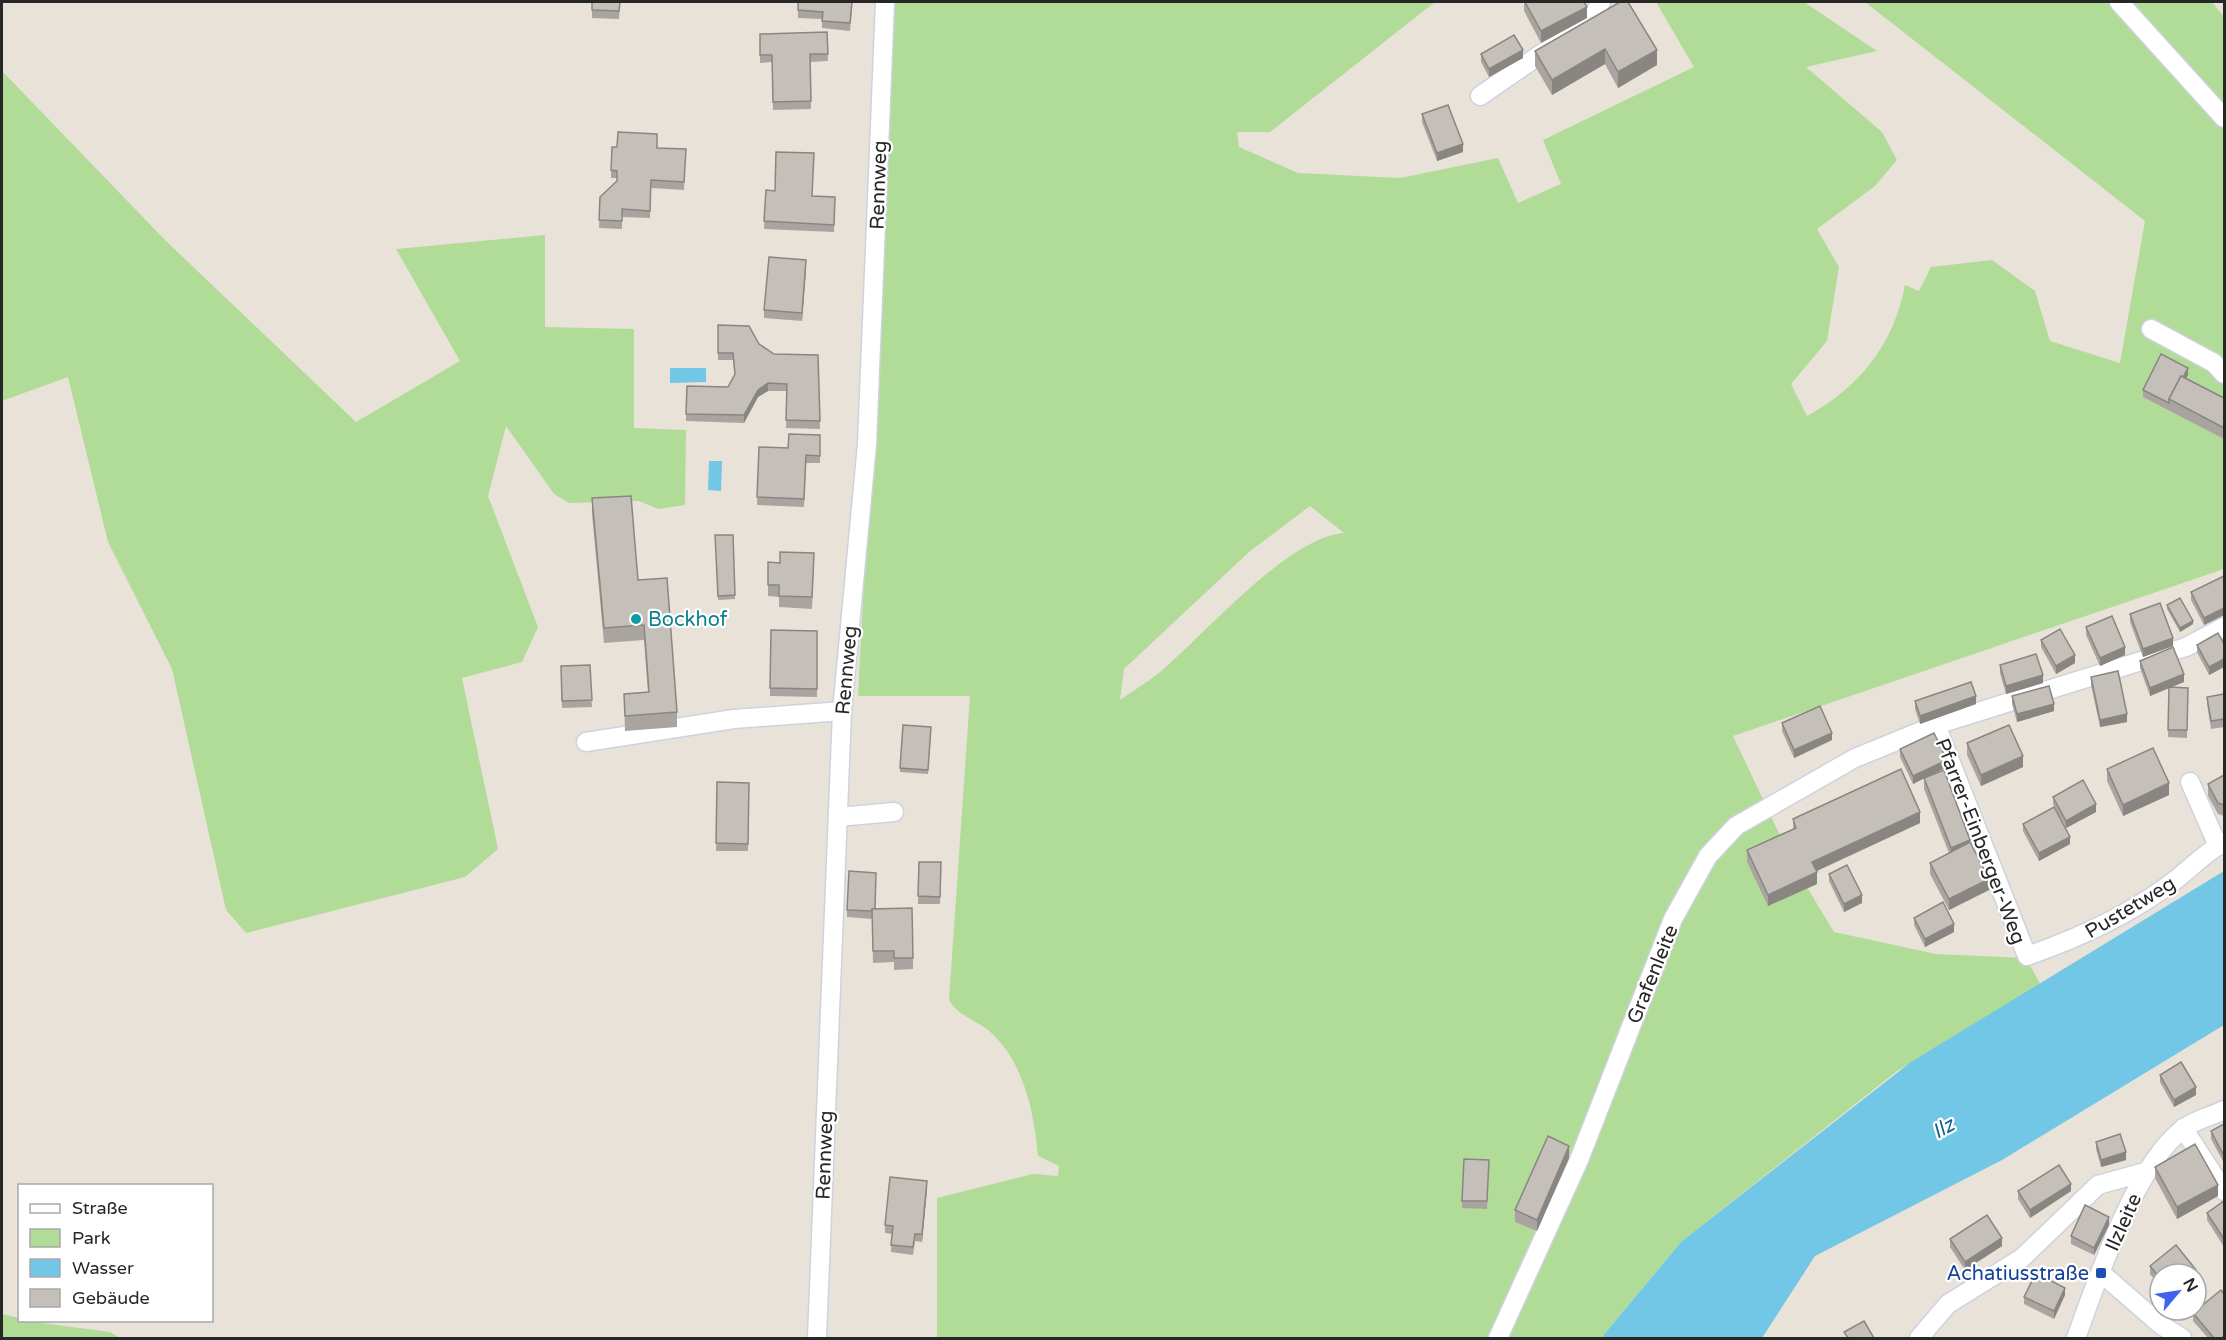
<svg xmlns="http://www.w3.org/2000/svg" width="2226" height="1340" viewBox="0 0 2226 1340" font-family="'Varela Round',sans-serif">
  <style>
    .green { fill: #b0dc98; fill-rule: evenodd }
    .water { fill: #71c7e5 }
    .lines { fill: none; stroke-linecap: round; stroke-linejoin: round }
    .minor-casing { stroke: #ced2df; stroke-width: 21 }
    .minor { stroke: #fff; stroke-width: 18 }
    .wall { fill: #a9a49f }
    .shaded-wall { fill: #898682 }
    .building { fill: #c4bfb9; stroke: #898682; stroke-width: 1.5 }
    .culture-dot { fill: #0f9aa8; stroke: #fff; stroke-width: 2 }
    .transit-dot { fill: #1a4fb4; stroke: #fff; stroke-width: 2 }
    .labels { text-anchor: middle; stroke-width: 4.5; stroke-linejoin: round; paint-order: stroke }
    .street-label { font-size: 20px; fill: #272727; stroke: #fff }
    .culture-label { font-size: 20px; fill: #0d838f; stroke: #fff; text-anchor: start }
    .transit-label { font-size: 20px; fill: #164399; stroke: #fff; text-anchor: end }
    .water-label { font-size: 21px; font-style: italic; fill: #16648c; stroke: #fff }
  </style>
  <rect width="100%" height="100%" fill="#e9e2d9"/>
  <g class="green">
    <path d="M894,2H1435L1270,132H1237L1239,147L1298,173L1400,178L1498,158L1518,203L1561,184L1543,140L1694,67L1656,2H1804L1877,51L1806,67L1882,132L1897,160L1875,186L1817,229L1839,267L1827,341L1791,384L1807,416C1859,388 1894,344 1905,285L1919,291L1931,267L1992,260L2035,291L2050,341L2120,363L2145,221L1865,2H2212L2224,17V569L1733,736L1796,869L1834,932L1936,954L2026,958L2042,987L1897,1071L1682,1241L1601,1338H937V1198L1033,1174L1058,1176L1059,1166L1038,1156C1034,1113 1024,1060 988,1030C975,1020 956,1014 949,1000L970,696H858ZM1310,506L1344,533C1291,536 1209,629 1168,665C1154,678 1136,689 1120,700L1124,669L1249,552Z"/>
    <path d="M2,71L166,241L356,422L460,361L396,249L545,235V327L634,329V428L686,430L685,505L658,509L639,501L569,503L554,494L506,426L488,496L538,627L522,662L462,678L498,849L465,877L246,933L226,910L172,669L108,542L68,377L2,401Z"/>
    <path d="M2,1314L19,1318L20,1320L110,1332L120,1338H2Z"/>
  </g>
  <g class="water">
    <path d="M670,368H706V382L670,383Z"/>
    <path d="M709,461H722L721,491L708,490Z"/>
    <path d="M2224,871V1025L2002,1160L1815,1256L1762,1338H1601L1682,1241L1911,1062Z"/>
  </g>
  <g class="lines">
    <defs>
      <g id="minor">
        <path d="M2119,2L2224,118"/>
        <path d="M1480,96L1589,21L1601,2"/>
        <path d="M2151,329L2214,363L2224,374"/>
        <path d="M1936,725L2027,956C2076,939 2123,918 2166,887C2186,873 2203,854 2224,842"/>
        <path d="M586,742L734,719L842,711"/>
        <path d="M2190,782L2218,846"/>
        <path d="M838,817L894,812"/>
        <path d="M2183,1128L2224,1191"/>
        <path d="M2101,1273L2161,1325L2182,1338"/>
        <path d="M817,1338L842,711L867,444L885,2"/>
        <path d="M1498,1338L1579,1160L1673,919L1708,856L1736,826L1855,758L1936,725L2186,647L2224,627"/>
        <path d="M1919,1338L1948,1304L2022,1258L2098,1185L2145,1172"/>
        <path d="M2076,1338C2097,1281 2135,1165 2183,1129C2194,1120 2212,1116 2224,1110"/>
      </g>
    </defs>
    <use href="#minor" class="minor-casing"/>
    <use href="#minor" class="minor"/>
  </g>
  <g class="wall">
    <path d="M592,2H620L619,19L592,18Z"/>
    <path d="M798,2L852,9L850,31L822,28V19L798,18Z"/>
    <path d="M1524,2H1584L1587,18L1541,43L1524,11Z"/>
    <path d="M1620,2L1657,65L1618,88L1605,64L1552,95L1535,66V51Z"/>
    <path d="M827,32L828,61L810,62L811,109L773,110L772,62L760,63V34Z"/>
    <path d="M1481,54L1523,58L1489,77L1481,62Z"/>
    <path d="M1422,114L1463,152L1437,161L1422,122Z"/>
    <path d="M657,148L686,149L684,190L651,188L650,218L622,217V229L599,228L600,197L617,181V178H611V170Z"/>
    <path d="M766,190L775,191L813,196L835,197L834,232L764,229Z"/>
    <path d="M806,268L802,321L764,318V310Z"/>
    <path d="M718,325L759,344L774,354L818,355L820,429L786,428L787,391H768L758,397L744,423L686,421L687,386L728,387L735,376L733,360H718Z"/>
    <path d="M2188,375L2186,378L2224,398V439L2143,397V390Z"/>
    <path d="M820,435V463H806L804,507L757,505L759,447L788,448Z"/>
    <path d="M592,498L638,580L677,712V727L625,731L624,694L648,693L644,640L604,643L592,514Z"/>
    <path d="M715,535H733L735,599L718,600Z"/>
    <path d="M768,562L814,565L812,609L779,607V597L768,596Z"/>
    <path d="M2224,576V615L2204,625L2191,600V592Z"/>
    <path d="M2167,605L2193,624L2180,632L2167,609Z"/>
    <path d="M2130,614L2173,646L2143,657L2130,622Z"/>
    <path d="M2086,627L2125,655L2100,666L2086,635Z"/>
    <path d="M817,631V697L770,696V688Z"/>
    <path d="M2041,640L2075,663L2056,674L2041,647Z"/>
    <path d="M2224,644V667L2209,675L2197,652V645Z"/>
    <path d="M2140,661L2184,682L2171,687L2188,688L2187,738L2168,737L2169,688L2150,696L2140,668Z"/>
    <path d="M590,665L592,707L562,708L561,666Z"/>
    <path d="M2000,665L2043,683L2006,694L2000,673Z"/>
    <path d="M2091,677L2127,722L2100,727L2091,685Z"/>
    <path d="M2224,694V727L2211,729L2207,704V697Z"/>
    <path d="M2012,696L2054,711L2017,722L2012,704Z"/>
    <path d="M1915,701L1976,704L1920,724L1915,709Z"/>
    <path d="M1782,723L1832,740L1794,758L1782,731Z"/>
    <path d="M903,725L931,727L928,774L900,772Z"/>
    <path d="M1967,743L2023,767L1981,786L1967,755Z"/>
    <path d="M1900,749L1947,767L1928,776L1970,843L1989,890L1949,910L1930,874V863L1949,853L1924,789V778L1913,784L1900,757Z"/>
    <path d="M2107,769L2169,795L2123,816L2107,781Z"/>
    <path d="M2224,775V816L2218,814L2208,796V784Z"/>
    <path d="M717,782L749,783L748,851H716Z"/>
    <path d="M2053,797L2096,812L2066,828L2053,804Z"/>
    <path d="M1793,819L1920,823L1817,871V884L1768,906L1747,862V850L1793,829Z"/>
    <path d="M2023,824L2070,844L2039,861L2023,831Z"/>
    <path d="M919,862H941L940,904H918Z"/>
    <path d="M1829,874L1862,903L1844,912L1829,881Z"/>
    <path d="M875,909L913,958V969L894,970V962L873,963L872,919L847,917V910Z"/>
    <path d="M1914,918L1954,932L1925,947L1914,925Z"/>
    <path d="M2160,1075L2196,1095L2174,1107L2160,1082Z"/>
    <path d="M2224,1124V1163L2211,1139V1131Z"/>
    <path d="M2096,1142L2126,1160L2101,1167L2096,1149Z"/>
    <path d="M1569,1158L1537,1231L1515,1222V1210Z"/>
    <path d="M1464,1159L1489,1160L1487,1209L1462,1208Z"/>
    <path d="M2155,1167L2218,1196L2177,1219L2155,1178Z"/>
    <path d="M927,1189L922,1242L915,1241L913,1255L891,1252L892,1234L885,1233V1225Z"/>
    <path d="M2018,1191H2071L2030,1218L2018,1199Z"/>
    <path d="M2224,1201V1247L2207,1220V1213Z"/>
    <path d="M2109,1225L2094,1255L2071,1244V1236Z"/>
    <path d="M1950,1239L2002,1246L1965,1270L1950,1247Z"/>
    <path d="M2150,1266L2196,1274H2160V1286L2150,1274Z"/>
    <path d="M2065,1295L2054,1319L2024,1304V1297Z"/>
    <path d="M2193,1313L2224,1338H2208L2193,1321Z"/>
  </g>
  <g class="shaded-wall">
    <path d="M1587,7V18L1541,43V31Z"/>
    <path d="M1605,49V64L1552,95V80Z"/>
    <path d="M1523,50V58L1489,77V69Z"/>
    <path d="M1657,50V65L1618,88V72Z"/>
    <path d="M1463,144V152L1437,161V153Z"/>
    <path d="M806,260V268L802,321V313Z"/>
    <path d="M2188,368V375L2174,402L2171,400Z"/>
    <path d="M768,383V391L758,397L744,423V415L758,390Z"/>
    <path d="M2224,608V615L2204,625V618Z"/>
    <path d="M2193,621V624L2180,632V628Z"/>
    <path d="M2173,638V646L2143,657V649Z"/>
    <path d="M2125,647V655L2100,666V658Z"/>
    <path d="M2075,655V663L2056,674V666Z"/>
    <path d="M2224,659V667L2209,675V667Z"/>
    <path d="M2184,674V682L2150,696V688Z"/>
    <path d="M2043,675V683L2006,694V686Z"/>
    <path d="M1976,696V704L1920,724V716Z"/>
    <path d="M2054,704V711L2017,722V714Z"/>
    <path d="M2127,714V722L2100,727V720Z"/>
    <path d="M1832,733V740L1794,758V750Z"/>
    <path d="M2023,756V767L1981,786V775Z"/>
    <path d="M1947,760V767L1913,784V776Z"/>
    <path d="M2169,783V795L2123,816V805Z"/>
    <path d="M2096,804V812L2066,828V821Z"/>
    <path d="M1920,812V823L1812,873V862Z"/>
    <path d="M2070,837V844L2039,861V853Z"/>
    <path d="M1970,840V852L1951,859V848Z"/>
    <path d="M1817,872V884L1768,906V895Z"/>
    <path d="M1989,879V890L1949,910V899Z"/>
    <path d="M1862,895V903L1844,912V904Z"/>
    <path d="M1954,924V932L1925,947V939Z"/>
    <path d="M2196,1087V1095L2174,1107V1100Z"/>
    <path d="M1569,1146V1158L1537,1231V1220Z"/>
    <path d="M2126,1152V1160L2101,1167V1160Z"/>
    <path d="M927,1181V1189L922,1242V1234Z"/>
    <path d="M2071,1184V1191L2030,1218V1210Z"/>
    <path d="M2218,1185V1196L2177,1219V1207Z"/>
    <path d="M2109,1217V1225L2094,1255V1248Z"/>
    <path d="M2002,1238V1246L1965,1270V1262Z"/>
    <path d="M2065,1288V1295L2054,1319V1311Z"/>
  </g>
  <g class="building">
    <path d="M592,2H620L619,11L592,10Z"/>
    <path d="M798,2H852L850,23L822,21L823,12L798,10Z"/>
    <path d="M1525,2H1584L1587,7L1541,31Z"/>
    <path d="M1620,2H1628L1657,50L1618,72L1605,49L1552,80L1535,51Z"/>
    <path d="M827,32L828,54H810L811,101L773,102L772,55H760V34Z"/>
    <path d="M1514,35L1523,50L1489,69L1481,54Z"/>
    <path d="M1448,105L1463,144L1437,153L1422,114Z"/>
    <path d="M618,132L657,134V148L686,149L684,182L651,180L650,211L622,209V221L599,220L600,197L617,181V171L611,170L612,147H617Z"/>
    <path d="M776,152L814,153L812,196L835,197L834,225L764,221L766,190L775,191Z"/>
    <path d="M769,257L806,260L802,313L764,310Z"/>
    <path d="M718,325L749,326L759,344L774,354L818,355L820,421L786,420L787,384L768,383L758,390L744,415L686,414L687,386L728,387L735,374L733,353H718Z"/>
    <path d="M2161,354L2188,368L2183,377L2181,376L2169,399V403L2143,390Z"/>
    <path d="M2181,376L2224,398V428L2169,399Z"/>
    <path d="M789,434L820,435V456L806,455L804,499L757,497L759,447L788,448Z"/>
    <path d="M631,496L638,580L667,578L677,712L625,716L624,694L649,692L644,625L604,628L592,498Z"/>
    <path d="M715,535H733L735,595L718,596Z"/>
    <path d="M780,552L814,553L812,597L779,596V585H768V562L780,563Z"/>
    <path d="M2224,576V608L2204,618L2191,592Z"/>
    <path d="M2180,598L2193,621L2180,628L2167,605Z"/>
    <path d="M2160,603L2173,638L2143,649L2130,614Z"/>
    <path d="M2112,616L2125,647L2100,658L2086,627Z"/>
    <path d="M2060,629L2075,655L2056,666L2041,640Z"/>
    <path d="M771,630L817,631V689L770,688Z"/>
    <path d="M2218,633L2224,644V659L2209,667L2197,645Z"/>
    <path d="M2173,647L2184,674L2150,688L2140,661Z"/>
    <path d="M2036,654L2043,675L2006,686L2000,665Z"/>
    <path d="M590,665L592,700L562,701L561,666Z"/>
    <path d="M2118,671L2127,714L2100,720L2091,677Z"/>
    <path d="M1971,682L1976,696L1920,716L1915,701Z"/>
    <path d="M2049,686L2054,704L2017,714L2012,696Z"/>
    <path d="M2169,687L2188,688L2187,730H2168Z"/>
    <path d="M2224,694V719L2211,721L2207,697Z"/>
    <path d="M1820,706L1832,733L1794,750L1782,723Z"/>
    <path d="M903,725L931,727L928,770L900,768Z"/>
    <path d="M2009,725L2023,756L1981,775L1967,743Z"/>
    <path d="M1934,733L1947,760L1913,776L1900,749Z"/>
    <path d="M2153,748L2169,783L2123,805L2107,769Z"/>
    <path d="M1901,769L1920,812L1812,862L1817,872L1768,895L1747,850L1796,828L1793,819Z"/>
    <path d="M1944,770L1970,840L1951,848L1924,778Z"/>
    <path d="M2224,775V805L2218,803L2208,784Z"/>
    <path d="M2083,780L2096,804L2066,821L2053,797Z"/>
    <path d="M717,782L749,783L748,844L716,843Z"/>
    <path d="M2054,807L2070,837L2039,853L2023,824Z"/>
    <path d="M1970,842L1989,879L1949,899L1930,863Z"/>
    <path d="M919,862H941L940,897L918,896Z"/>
    <path d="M1847,865L1862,895L1844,904L1829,874Z"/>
    <path d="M849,871L876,873L875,909H872V911L847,910Z"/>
    <path d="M1943,902L1954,924L1925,939L1914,918Z"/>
    <path d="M912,908L913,958H894V951H873L872,909Z"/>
    <path d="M2181,1062L2196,1087L2174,1100L2160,1075Z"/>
    <path d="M2224,1124V1156L2211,1131Z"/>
    <path d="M2120,1134L2126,1152L2101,1160L2096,1142Z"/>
    <path d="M1548,1136L1569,1146L1537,1220L1515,1210Z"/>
    <path d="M2195,1144L2218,1185L2177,1207L2155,1167Z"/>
    <path d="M1464,1159L1489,1160L1487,1201H1462Z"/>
    <path d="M2059,1165L2071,1184L2030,1210L2018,1191Z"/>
    <path d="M890,1177L927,1181L922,1234H915L913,1247L891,1245L893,1226L885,1225Z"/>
    <path d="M2224,1201V1239L2207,1213Z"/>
    <path d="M2085,1205L2109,1217L2094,1248L2071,1236Z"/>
    <path d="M1987,1215L2002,1238L1965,1262L1950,1239Z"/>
    <path d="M2176,1245L2196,1270L2191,1274H2160V1278L2150,1266Z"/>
    <path d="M2036,1273L2065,1288L2054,1311L2024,1297Z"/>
    <path d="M2221,1290L2224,1294V1336L2221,1338H2214L2193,1313Z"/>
    <path d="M1864,1321L1874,1338H1848L1844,1332Z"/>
  </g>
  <circle class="culture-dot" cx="636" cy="619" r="6"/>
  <rect class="transit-dot" x="2095" y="1267" width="12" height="12" rx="3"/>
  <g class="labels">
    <g class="street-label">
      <text transform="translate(878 185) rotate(-88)" y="7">Rennweg</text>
      <text transform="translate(846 670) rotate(-85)" y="7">Rennweg</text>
      <text transform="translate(1981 841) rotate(69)" y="7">Pfarrer-Einberger-Weg</text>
      <text transform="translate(2130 907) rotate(-31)" y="7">Pustetweg</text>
      <text transform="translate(1652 974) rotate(-68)" y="7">Grafenleite</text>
      <text transform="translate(824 1155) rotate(-88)" y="7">Rennweg</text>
      <text transform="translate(2123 1222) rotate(-66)" y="7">Ilzleite</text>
    </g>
    <g class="culture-label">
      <text x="648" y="626">Bockhof</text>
    </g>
    <g class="transit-label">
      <text x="2089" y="1280">Achatiusstraße</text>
    </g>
    <g class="water-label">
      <text transform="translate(1943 1128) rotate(-30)" y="7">Ilz</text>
    </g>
  </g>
  <rect width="2226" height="1340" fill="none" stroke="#272727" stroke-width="6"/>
  <rect x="18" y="1184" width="195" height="138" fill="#ffffff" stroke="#a9a9a9" stroke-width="1.5"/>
  <rect x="30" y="1204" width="30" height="9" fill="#ffffff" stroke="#a9a9a9" stroke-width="1.5"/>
  <text x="72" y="1214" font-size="18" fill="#272727">Straße</text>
  <rect x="30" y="1229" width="30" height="18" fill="#b0dc98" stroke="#a9a9a9" stroke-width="1.5"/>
  <text x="72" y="1244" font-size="18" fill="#272727">Park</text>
  <rect x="30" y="1259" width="30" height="18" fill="#71c7e5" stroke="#a9a9a9" stroke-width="1.5"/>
  <text x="72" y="1274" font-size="18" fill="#272727">Wasser</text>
  <rect x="30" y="1289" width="30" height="18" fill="#c4bfb9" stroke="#a9a9a9" stroke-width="1.5"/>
  <text x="72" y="1304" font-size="18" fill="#272727">Gebäude</text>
  <g transform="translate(2178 1292) rotate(61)"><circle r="28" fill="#ffffff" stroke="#a9a9a9" stroke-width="1.5"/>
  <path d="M0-4.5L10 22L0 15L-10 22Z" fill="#4262ed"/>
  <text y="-9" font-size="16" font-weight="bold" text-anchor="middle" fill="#272727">N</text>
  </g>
</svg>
